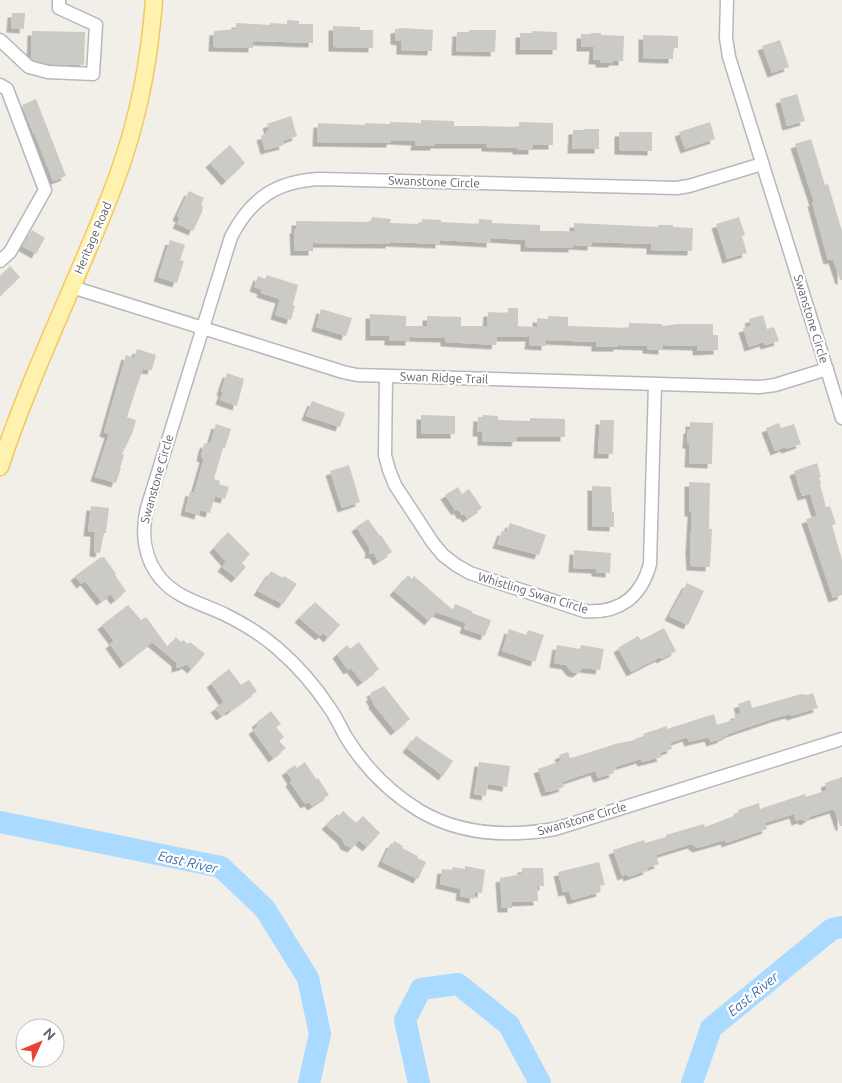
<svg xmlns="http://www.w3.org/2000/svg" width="842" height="1083" viewBox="0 0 842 1083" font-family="Ubuntu,sans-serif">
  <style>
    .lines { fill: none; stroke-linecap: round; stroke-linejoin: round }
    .river { stroke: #aadaff; stroke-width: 22 }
    .building { fill: #cccac5; filter: url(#shadow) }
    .minor-casing { stroke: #b5b8bc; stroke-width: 15 }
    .major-casing { stroke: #f2c960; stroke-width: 19 }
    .minor { stroke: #fff; stroke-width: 12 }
    .major { stroke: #fff2af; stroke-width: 16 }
    .labels { text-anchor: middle; stroke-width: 4.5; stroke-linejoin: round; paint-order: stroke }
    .street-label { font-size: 12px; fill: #5f6368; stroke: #fff }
    .water-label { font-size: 14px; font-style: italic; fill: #4174aa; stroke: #fff }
  </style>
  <defs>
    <filter id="shadow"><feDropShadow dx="-4.5" dy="4.5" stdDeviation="0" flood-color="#0004"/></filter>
  </defs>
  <rect width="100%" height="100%" fill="#f1efe8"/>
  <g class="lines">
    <g class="river">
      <path d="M0,822L221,867L265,909L308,978L320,1034L309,1083"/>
      <path d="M419,1083L405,1020L421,989L458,984L509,1025L540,1083"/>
      <path d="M692,1083L711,1028L832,929L842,927"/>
    </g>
  </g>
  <g class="building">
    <path d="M12,13H25L24,29L11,28Z"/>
    <path d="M287,20L299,21V24H313V43L256,41L253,42V48L213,47L214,31L236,29V23L270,25V23L287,24Z"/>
    <path d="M333,26L360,27V30H373V48L333,47Z"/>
    <path d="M403,28L433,30L432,51L401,50V41L395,40V29Z"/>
    <path d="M469,30H496L495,52L456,51L457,32H469Z"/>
    <path d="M32,31L85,32L84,65L49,64L33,60L31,58Z"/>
    <path d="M532,31L557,32V50H520V33H532Z"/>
    <path d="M591,33H601V35L624,36L623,61H613V63H600V60H593L594,47H581V34H591Z"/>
    <path d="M643,35L678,36V48H673V59L643,58Z"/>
    <path d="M780,40L789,67L772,73L762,46Z"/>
    <path d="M797,94L805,121L787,126L780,99Z"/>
    <path d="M36,99L66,176L53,181L35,135H34L22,105Z"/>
    <path d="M291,116L297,136L283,141L284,145L265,150L261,136L267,134L266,131L269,130L267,124Z"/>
    <path d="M421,120L454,121V126H482L519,127V122L553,123V145H533V150H517V148L486,147V144H435V146H415L416,141L391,140V143H379L317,142L318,123L365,125V123L390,124V122L421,123Z"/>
    <path d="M710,122L715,139L685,149L679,132Z"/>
    <path d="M584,129H599V149H572L573,130H584Z"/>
    <path d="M619,132H652V151L619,150Z"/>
    <path d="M811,139L825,185L828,184L842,231V280H840L833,259L828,260L812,202H814L795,144Z"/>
    <path d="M230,145L245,163L226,181L210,163Z"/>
    <path d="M189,191L204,198L201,205L203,206L202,212L193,231L177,224L180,218L177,216Z"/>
    <path d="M372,217L391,219L390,223L419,224V222H422V219L441,220V222L479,224V219L492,220V223L540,225V231H563L574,232V223L658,227V225H673V227L693,228L692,251L651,250V244L592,242V246L573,245V248L525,247V240L491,238V243L440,240V244L390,242V244L313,243V251H295L294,229H296V221L370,222Z"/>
    <path d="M739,217L745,235L742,236L747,253L727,259L716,224Z"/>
    <path d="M32,230L45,238L36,254L22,246Z"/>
    <path d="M170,240L185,245L180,260L184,261L177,283L158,277Z"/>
    <path d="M10,266L20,277L0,296V276Z"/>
    <path d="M267,275L298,285L293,305L295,306L291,320L275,315L280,299L261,293L262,290L254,287L258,276L265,279Z"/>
    <path d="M508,308H518V326L537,327V318L548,319V316L568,317V326L629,328V323L662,324V326L678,324H713V335H718V350L697,351V346L663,345V350L647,349V346L618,345V347H596V342L546,340V346L529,345L530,337H497L496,345L445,342V338L410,337V341H389V336H370V314L406,316V326H427V316L461,317V326H487L488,312L508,313Z"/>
    <path d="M321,309L352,318L346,336L316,327Z"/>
    <path d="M763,315L767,329L774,327L779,341L765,345L764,342L749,347L743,328L751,326L749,319Z"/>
    <path d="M137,349L156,355L152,370L143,369L137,386L127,417L136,420L132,434L122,454L124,455L120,468H121L116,483L95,477L109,434L104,432L126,355L134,358Z"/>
    <path d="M227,373L244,379L237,406L220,400L223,392L221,391Z"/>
    <path d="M312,401L345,413L340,427L306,416Z"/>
    <path d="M421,415L455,416V434H421Z"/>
    <path d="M483,415L498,416V420L530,421V418L565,419V437H517L516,442L482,441V432H477L478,417H483Z"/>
    <path d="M600,420H614L613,454H598Z"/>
    <path d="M690,422L713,423L712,464L689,463L690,444H687L688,429H690Z"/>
    <path d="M779,423L781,428L794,424L801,444L786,449L785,447L775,451L766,428Z"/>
    <path d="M216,424L231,429L225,448H223L214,479L220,481L219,484L229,487L225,499L215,496L210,513L200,510L199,515L185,511L190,491L194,493L204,458L201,457L203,447L205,443L210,444Z"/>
    <path d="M817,463L821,477H819L821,483L820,484L826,507L830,506L836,524L832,525L842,560V595L833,598L806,519L817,516L810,494L802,496L794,471Z"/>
    <path d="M349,465L360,502L342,508L330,471Z"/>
    <path d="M689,482L710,483L709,529H712L710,567L691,566L690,549L692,512H689Z"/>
    <path d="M592,486L611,487L612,512H614V527L592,526Z"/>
    <path d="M458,487L462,494L469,489L482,508L467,518L464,514L462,515L458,509L456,511L445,495Z"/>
    <path d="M91,506L109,508L106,533H104L100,553L94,552L95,532H88Z"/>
    <path d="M368,519L380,536L381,535L392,552L378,561L374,554H369L370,549L356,527Z"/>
    <path d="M510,523L546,535L539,555L497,544L502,531L506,532Z"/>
    <path d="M228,532L250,554L242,563L246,567L236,578L222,567L226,562L214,548Z"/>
    <path d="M574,550L611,553L610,573L596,572V569L573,568Z"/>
    <path d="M101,557L102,558L104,557L116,574L115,575L126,591L115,600L111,594L101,601L85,581L81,584L75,576Z"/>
    <path d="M271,571L283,578L284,576L297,584L283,604L258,591Z"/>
    <path d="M408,575L412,579L414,576L453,610L455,604L472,611V613L491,620L485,636L464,629L466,623L436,612L429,621L394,591Z"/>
    <path d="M687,583L704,591L688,625L669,616Z"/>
    <path d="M315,602L340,625L328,638L323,633L320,636L299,618Z"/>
    <path d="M128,605L141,620L146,617L168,647L176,637L181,642L183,640L188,644L190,642L205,654L192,669L186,664L184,666L176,668V662L152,642L124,664L110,644L114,641L102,625Z"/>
    <path d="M664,628L676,651L661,659L660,657L631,672L618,648L638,636L641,640Z"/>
    <path d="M509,629L526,635L528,630L544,635L535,662L502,651Z"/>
    <path d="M359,642L379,669L362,682L351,668L348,670L337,654L347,645L350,649Z"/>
    <path d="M557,645L580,649L581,645L604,649L600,670L583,668L577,673L572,672L566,665L554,663Z"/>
    <path d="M229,669L241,685L249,680L257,691L230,711L229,710L221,716L215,708L224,702L211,683Z"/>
    <path d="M384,686L410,719L395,731L373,704L374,703L370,697L373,695L370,693Z"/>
    <path d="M813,693L818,708L791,716L790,714L775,718L728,734V735L722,737L723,738L711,742L709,737L689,742L687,737L670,743L672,749L660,753L662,757L642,762L641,759L615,767L616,769L613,770L614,773L598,778L595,771L562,782L564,787L552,791L546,792L538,769L561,761L559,755L568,752L570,758L575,757L615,744L635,740V739L644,736L643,734L667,726V729L714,714L717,725L736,719L734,715L741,713L738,704L750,700L752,708L801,694L807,695Z"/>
    <path d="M271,711L281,724L276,727L284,737L279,741L286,748L273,758L253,730L258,726L256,723Z"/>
    <path d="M416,736L453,761L443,776L407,748Z"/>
    <path d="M305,762L316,779L318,778L329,795L312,806L309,802L305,804L290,782L292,780L286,771L295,765L297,768Z"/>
    <path d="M479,762L510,766L507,787L488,784L486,796L474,794Z"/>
    <path d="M842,777V826H840L834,809L812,816L805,821L802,819L796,821L794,814L765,823L767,829L726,843L725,840L697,848L692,844L656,855L659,864L647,868L648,870L628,877L627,874L622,876L613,850L644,840L645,843L666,837V835L704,824L705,827L739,814L738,810L759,803L760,809L805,794L806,797L827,790L825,783Z"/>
    <path d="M343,811L356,823L363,816L380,833L367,847L359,840L352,848L345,845L342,839L326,825L337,814L339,816Z"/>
    <path d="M394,841L403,846L402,848L418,856L417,858L426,862L418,879L382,862L391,843L393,844Z"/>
    <path d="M599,862L605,885L599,886L601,892L572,900L569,891L563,892L558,872Z"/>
    <path d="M465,866L485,870L482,893L475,892L474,899L460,896L461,889L440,884L442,869L452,870L453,867L465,869Z"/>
    <path d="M522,868H543L544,886H537L538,901L512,902V908H502L500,878L522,874Z"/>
  </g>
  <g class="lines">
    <defs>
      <g id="minor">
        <path d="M727,0L726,38L729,57L842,418"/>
        <path d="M0,40L29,67L48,72L93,74L96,25L59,8V0"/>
        <path d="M0,85L7,89L45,190L10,252L0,261"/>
        <path d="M762,164L689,186L677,188L320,179C277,181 251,198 231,237L147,508C141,533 144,559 161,579C178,599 204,604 226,615C244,624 262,635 277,648C298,666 316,687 331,710C337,719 341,728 346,737C365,768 389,792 420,811C461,835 509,837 555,829L842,739"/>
        <path d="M72,287L343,372L357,375L760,387L775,385L827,369"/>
        <path d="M386,376L385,455L389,470L395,485L433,543L443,555L456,565L470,573L584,611C618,614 641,598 650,564L655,384"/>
      </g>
      <path id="major" d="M0,467C24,394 57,323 87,252C100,221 114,189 124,157C141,106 150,53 154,0"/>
    </defs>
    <use href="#minor" class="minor-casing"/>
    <use href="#major" class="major-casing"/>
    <use href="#minor" class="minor"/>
    <use href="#major" class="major"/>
  </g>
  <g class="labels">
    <g class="street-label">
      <text transform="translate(434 182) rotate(2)" y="4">Swanstone Circle</text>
      <text transform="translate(93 238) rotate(-67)" y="4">Heritage Road</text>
      <text transform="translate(811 319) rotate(73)" y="4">Swanstone Circle</text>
      <text transform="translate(444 378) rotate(2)" y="4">Swan Ridge Trail</text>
      <text transform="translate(157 479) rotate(-74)" y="4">Swanstone Circle</text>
      <text transform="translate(533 593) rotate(17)" y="4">Whistling Swan Circle</text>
      <text transform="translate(582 819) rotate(-16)" y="4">Swanstone Circle</text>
    </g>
    <g class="water-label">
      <text transform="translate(188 862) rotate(13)" y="5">East River</text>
      <text transform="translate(753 994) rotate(-39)" y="5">East River</text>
    </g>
  </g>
  <g transform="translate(40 1043) rotate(46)"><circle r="24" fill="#ffffff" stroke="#bfc1c3"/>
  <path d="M0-4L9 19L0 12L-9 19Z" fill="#ea4335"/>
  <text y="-8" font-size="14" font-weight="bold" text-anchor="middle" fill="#5f6368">N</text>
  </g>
</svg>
